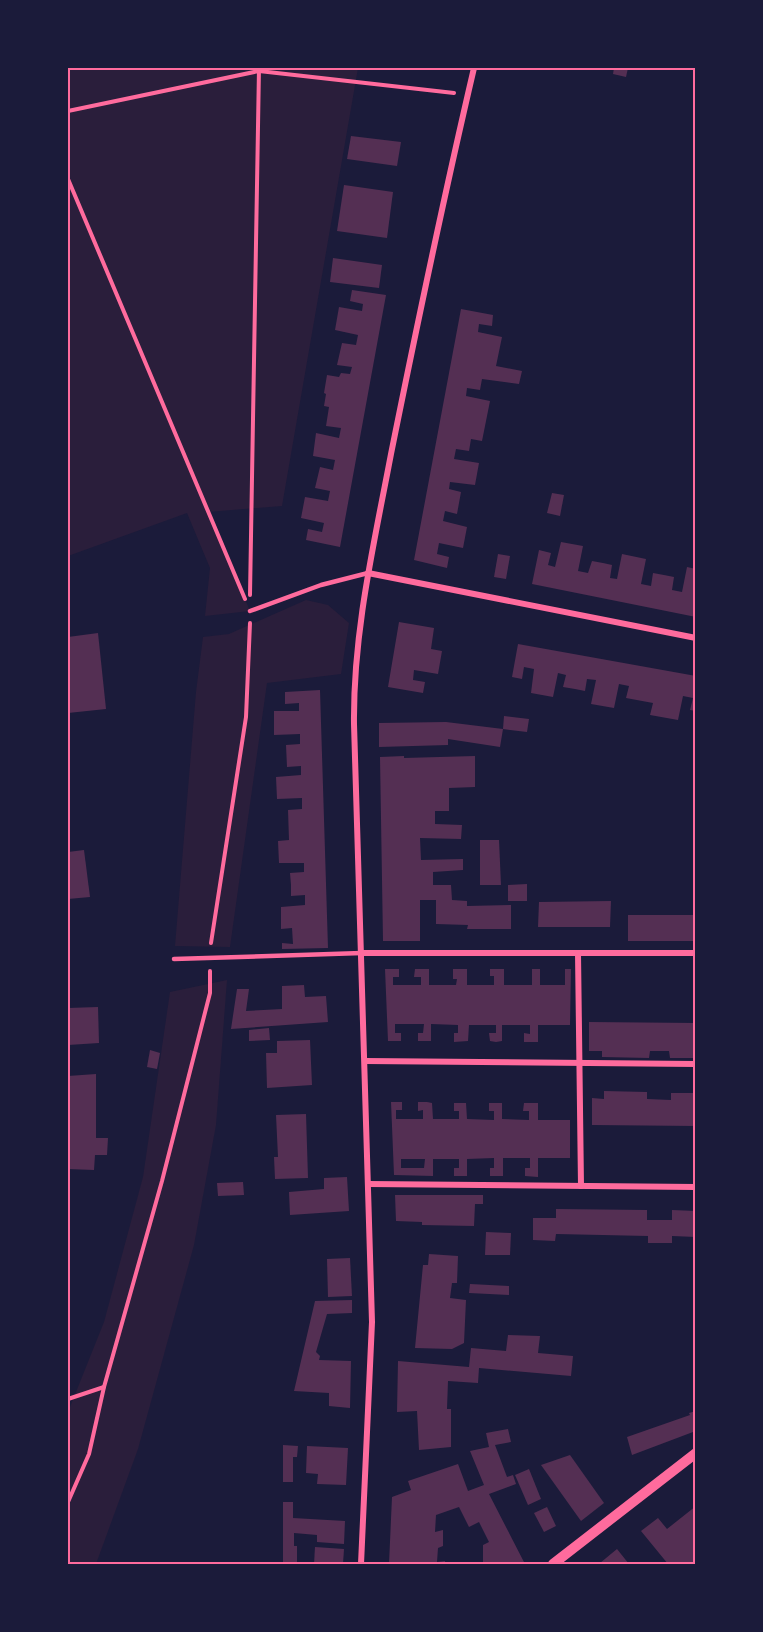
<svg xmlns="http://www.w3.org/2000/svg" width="763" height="1632" viewBox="0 0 763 1632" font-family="Roboto,sans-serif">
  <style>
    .green { fill: #2a1e3b }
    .building { fill: #542f53; fill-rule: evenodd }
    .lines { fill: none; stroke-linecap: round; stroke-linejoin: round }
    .path { stroke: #ff6b9d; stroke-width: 4 }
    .service { stroke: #ff6b9d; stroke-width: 4.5 }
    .minor { stroke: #ff6b9d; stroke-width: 6 }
    .tertiary { stroke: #ff6b9d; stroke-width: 10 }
    .neatline { fill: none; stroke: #ff6b9d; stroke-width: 2 }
  </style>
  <rect width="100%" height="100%" fill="#1b1b3a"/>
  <g class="green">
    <path d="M68,68H358L282,506L208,512L250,611L205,616L210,568L187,513L68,556Z"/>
    <path d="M306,600L328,605L349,623L341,674L267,683L230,947L175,946L196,692L203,637L229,634Z"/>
    <path d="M227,980L216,1125L194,1245L138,1449L96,1564H68V1412L104,1322L143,1177L170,992Z"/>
  </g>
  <g class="building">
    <path d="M614,68H628L626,77L613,74Z"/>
    <path d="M351,136L401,142L397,166L347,159Z"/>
    <path d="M344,185L393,192L387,238L337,231Z"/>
    <path d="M333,258L382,265L379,288L330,282Z"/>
    <path d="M352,290L386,295L340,547L306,540L308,529L322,532L324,523L301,518L305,497L328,501L330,491L315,488L320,467L333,470L335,460L313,456L316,433L339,438L341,428L326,426L329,407L324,406L326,394L324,393L327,375L339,377L341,373L350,374L352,367L337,365L342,343L356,345L358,335L335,330L339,307L362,311L363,304L350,301Z"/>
    <path d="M461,309L493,315L492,326L479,324L478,332L502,337L496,366L522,371L519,384L482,379L480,390L467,388L466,396L490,401L482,441L471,439L469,451L456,449L454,459L479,463L475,485L450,482L449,489L461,492L457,514L445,511L443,521L467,527L463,548L439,543L437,554L449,557L447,568L414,560Z"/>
    <path d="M552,493L564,495L560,516L547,513Z"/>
    <path d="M561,542L583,546L578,571L588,573L592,561L603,563L612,565L610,578L617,579L622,554L646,559L641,584L651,586L653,573L664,575L674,577L672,590L682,592L687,567L696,569V617L532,584L539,550L551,553L548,565L555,567Z"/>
    <path d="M498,554L510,556L506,579L494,577Z"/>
    <path d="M399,622L434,628L431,649L442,651L438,674L414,670L413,680L425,682L423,693L388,687Z"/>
    <path d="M98,633L106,709L68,713V637Z"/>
    <path d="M518,644L696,676V711L690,710L693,698L683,696L678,720L650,715L653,703L626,698L629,686L619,684L614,708L591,704L596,680L587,679L585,691L575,689L563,687L566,675L558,673L553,697L531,693L534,669L524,667L522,679L512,677Z"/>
    <path d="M320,690L328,948L282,949V943L293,944L292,928L281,929V907L305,905V895L291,896V885L290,873L304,872V863H279L278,841L289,840L288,810L302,809V798L277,799L276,777L301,775V766L287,767L286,745L300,744V734L274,735V711H299V703L285,704V692Z"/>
    <path d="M504,716L529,719L527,732L503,729Z"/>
    <path d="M446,722L503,729L500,747L448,739V745L379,747V723Z"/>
    <path d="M404,756V758L475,756V787L449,788V811H435V824L462,825L461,839L420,838L421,860L463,859V870L433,872V885H451L452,900L467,901V906L511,905V929H467L468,925L436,924V900H420V941H383L380,757Z"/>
    <path d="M480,840H499L501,885H480Z"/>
    <path d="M84,850L90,897L68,899V852Z"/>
    <path d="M527,884V901H508V885Z"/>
    <path d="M611,901L610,927H538L539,902Z"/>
    <rect x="628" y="915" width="68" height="26"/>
    <path d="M385,969H399V977H393V985H421V977H414L415,969H429V985H456L457,979H453V969H467V985H494V976H490V969H504V985H532V969H540V985H565V969H571L570,1025H538V1042H524V1033L530,1034V1025H502V1041L496,1042L490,1041L489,1033H496V1025H469L468,1041L454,1042V1033H458V1025L431,1024V1041H418V1033H423L424,1024H395V1033H401V1041H388Z"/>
    <path d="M304,985L305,997L326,996L328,1022L231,1029L237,989H249L246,1011L282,1009V986Z"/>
    <path d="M98,1007L99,1043L68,1045V1008Z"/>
    <path d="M589,1022L696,1023V1058H670L669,1051H650L649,1058L602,1057V1051H589Z"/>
    <path d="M269,1028L270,1040L249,1041V1030Z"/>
    <path d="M310,1040L312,1085L267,1088L266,1053H277V1041Z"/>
    <path d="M150,1050L160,1053L157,1069L147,1067Z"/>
    <path d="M96,1074V1138H108L107,1155H95L94,1170L68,1169V1076Z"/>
    <path d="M604,1091L647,1092V1099L671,1100V1093H696V1126L592,1125V1098L604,1099Z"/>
    <path d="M391,1102H402V1110H396V1119H423V1110L418,1111V1102H427L432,1103L433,1119H459V1111H454V1103H466L467,1119L494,1120V1111H489V1103H502V1119L529,1120V1111H523L524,1103H538V1120H570V1158H538V1177L525,1176V1168H530V1158H503V1176H490V1168H494V1158L467,1159V1176H454V1168H459V1159H433V1176L394,1175ZM401,1159H425L424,1168H401Z"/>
    <path d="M306,1114L308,1178L275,1179L274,1157H278L276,1115Z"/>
    <path d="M347,1177L349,1211L290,1215L289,1192L324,1189V1178Z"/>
    <path d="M243,1182L244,1195L218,1196L217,1183Z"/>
    <path d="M395,1195H483V1204H475L474,1226L422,1225V1222L396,1221Z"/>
    <path d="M556,1209L647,1210V1220H672V1210L696,1211V1237L672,1236V1243H648V1236L556,1234L555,1241L533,1240V1218H556Z"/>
    <path d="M486,1232L511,1233L510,1255H485Z"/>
    <path d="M429,1254L458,1256L457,1283H452L450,1298L466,1300L464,1343L452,1349L415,1348L423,1265H428Z"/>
    <path d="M350,1258L352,1296L328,1297L327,1259Z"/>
    <path d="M470,1284L509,1286V1295L469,1293Z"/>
    <path d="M352,1300V1313L327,1314L316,1352L320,1356L319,1360L351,1361L350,1408L329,1406V1393L294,1391L315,1301Z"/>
    <path d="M508,1335L540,1336L538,1353L573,1356L571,1376L479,1368L478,1383L448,1381L447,1409H451V1447L419,1450L417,1411L397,1412L398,1361L469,1367L471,1348L506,1351Z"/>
    <path d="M696,1411V1431L693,1432L632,1455L627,1437L690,1415L689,1413Z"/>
    <path d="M508,1429L511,1442L495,1445L507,1477L513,1475L516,1484L489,1494L525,1564H483V1545L489,1542L479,1522L469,1527L459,1507L436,1515L435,1532L443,1530V1546L438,1548L437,1562L445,1561V1564H389L392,1497L411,1490L408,1481L458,1464L468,1491L484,1485L470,1451L489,1447L486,1433Z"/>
    <path d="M283,1445L298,1446L297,1457H293V1482H283Z"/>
    <path d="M307,1446L348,1448L346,1485L317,1484L318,1474L306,1473Z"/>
    <path d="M570,1455L604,1503L581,1521L541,1465Z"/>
    <path d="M529,1469L541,1499L528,1505L515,1475Z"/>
    <path d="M283,1502H293V1518L345,1521L344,1544L317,1542V1535L294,1533V1546H297V1564H283Z"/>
    <path d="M696,1506V1564H668L641,1531L658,1518L667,1529Z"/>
    <path d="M547,1507L556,1526L544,1532L534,1513Z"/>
    <path d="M315,1547L344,1549L343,1564H314Z"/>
    <path d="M617,1549L629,1564H598L600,1563Z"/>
  </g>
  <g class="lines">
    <g class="path">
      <path d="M68,111L259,71L454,93"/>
      <path d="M68,179L245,599"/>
      <path d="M250,595L259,68"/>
      <path d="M211,943L246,717L250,623"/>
      <path d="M68,1399L104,1387"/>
      <path d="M68,1502L89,1454L104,1387L162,1181L210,993V971"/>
    </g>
    <g class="service">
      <path d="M250,611L321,585L368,573"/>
      <path d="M174,959L362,953"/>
    </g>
    <g class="minor">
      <path d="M368,573L696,638"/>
      <path d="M362,953H696"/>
      <path d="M578,953L581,1186"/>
      <path d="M365,1061L696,1064"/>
      <path d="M368,1184L696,1187"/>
      <path d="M361,1564L372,1322L354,724C353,632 374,544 391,454C417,325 444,196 474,68"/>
    </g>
    <path class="tertiary" d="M553,1564L696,1453"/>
  </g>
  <rect width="763" height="1632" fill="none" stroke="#1b1b3a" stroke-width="138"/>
  <rect x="69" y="69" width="625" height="1494" class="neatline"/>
</svg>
